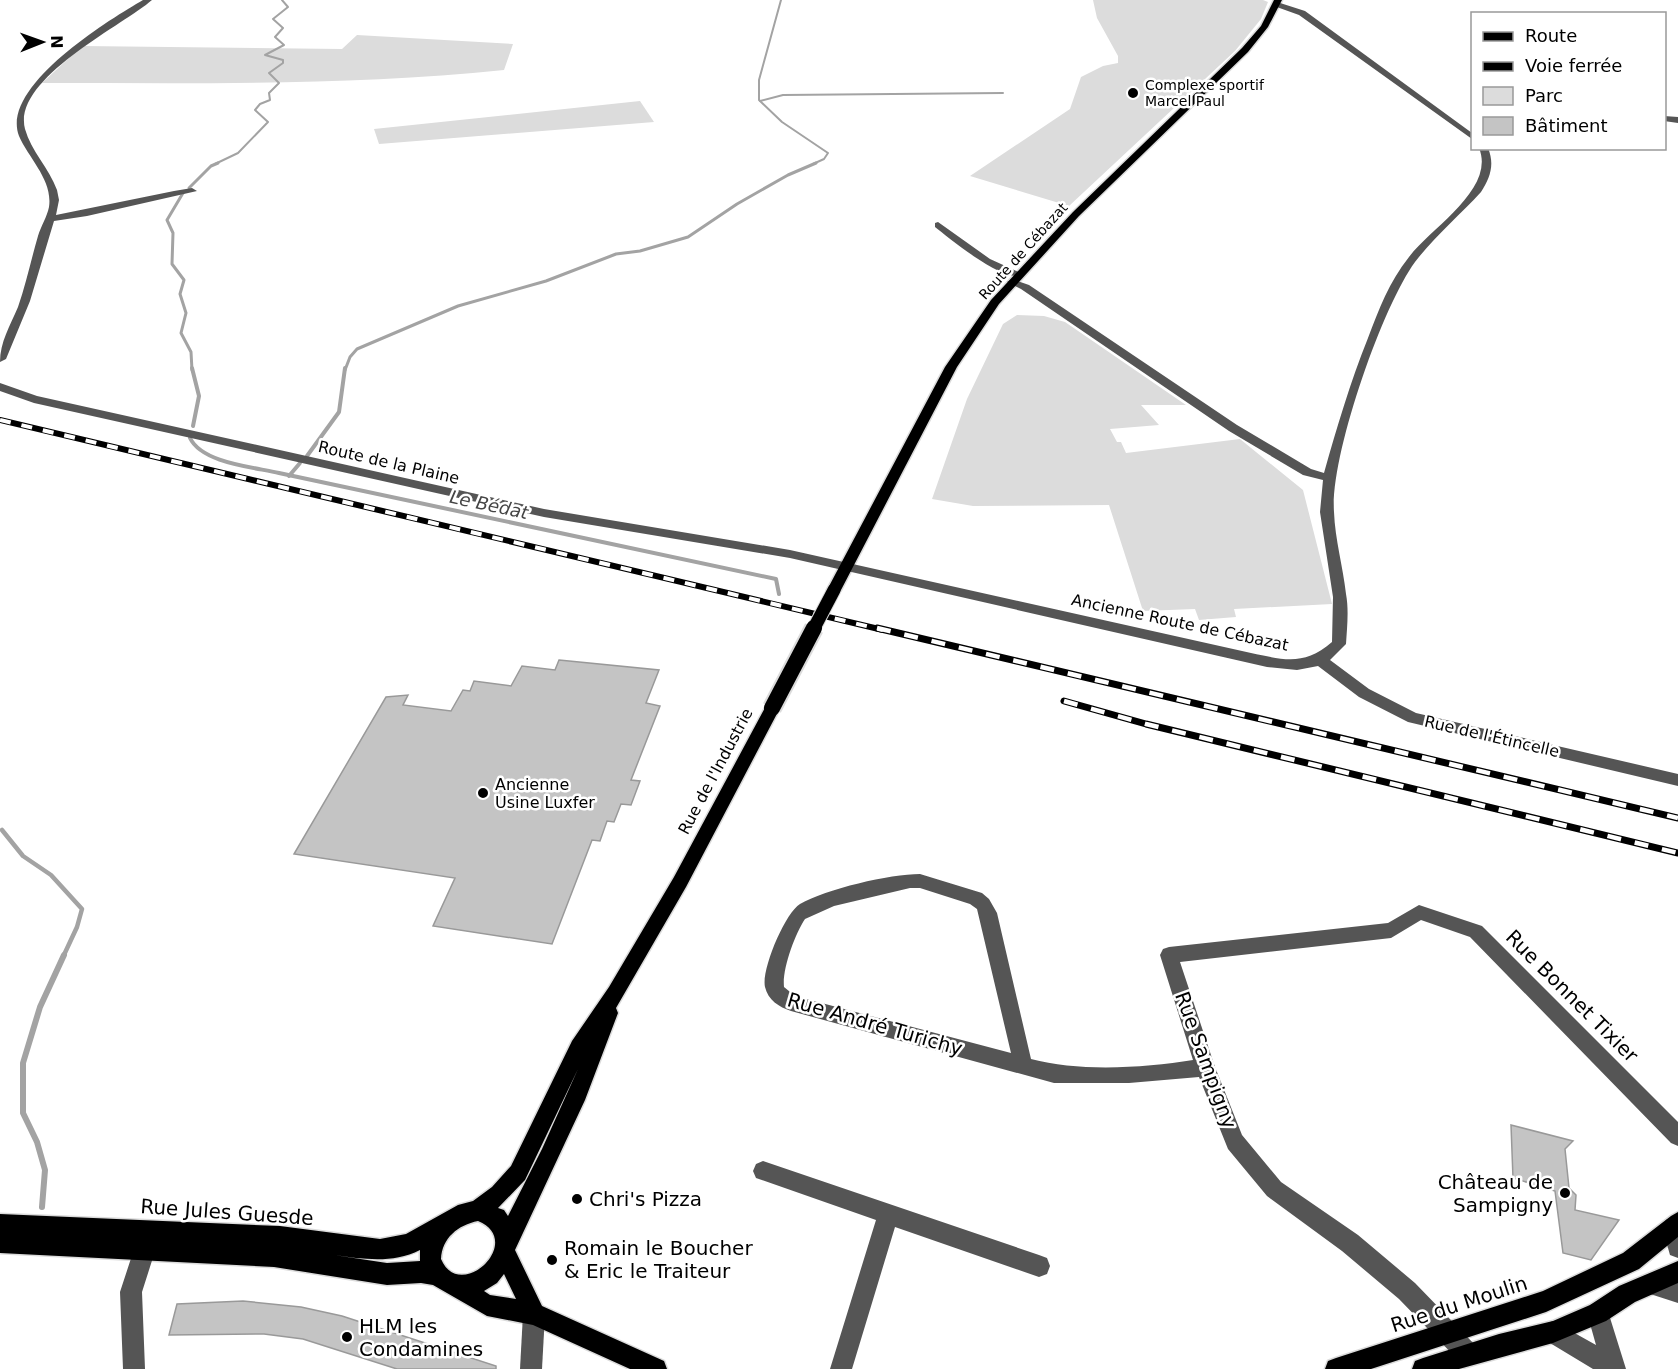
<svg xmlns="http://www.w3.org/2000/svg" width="1678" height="1369" viewBox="0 0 1678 1369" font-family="'DejaVu Sans',sans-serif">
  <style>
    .green { fill: #dcdcdc }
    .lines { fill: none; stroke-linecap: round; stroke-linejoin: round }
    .stream-far4 { stroke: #a3a3a3; stroke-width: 2 }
    .stream-far3 { stroke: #a3a3a3; stroke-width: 3 }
    .stream-far2 { stroke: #a3a3a3; stroke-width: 4 }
    .stream-far1 { stroke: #a3a3a3; stroke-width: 4.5 }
    .stream { stroke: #a3a3a3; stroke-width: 6 }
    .building { fill: #c4c4c4; stroke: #999; stroke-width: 1.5 }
    .major-casing { stroke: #dbdbdb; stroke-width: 3 }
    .minor { fill: #555; fill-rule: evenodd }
    .major { fill: #000; fill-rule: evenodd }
    .rail-far1-casing { stroke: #000; stroke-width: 6 }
    .rail-casing { stroke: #000; stroke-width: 7 }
    .rail-far1 { stroke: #fff; stroke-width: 4; stroke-dasharray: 11; stroke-linecap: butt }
    .rail { stroke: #fff; stroke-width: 4.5; stroke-dasharray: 14; stroke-linecap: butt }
    .major-bridge-far1-casing { stroke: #dbdbdb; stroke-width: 15; stroke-linecap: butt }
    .major-bridge-casing { stroke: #dbdbdb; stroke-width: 20; stroke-linecap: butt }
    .major-bridge-far1 { stroke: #000; stroke-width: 13 }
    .major-bridge { stroke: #000; stroke-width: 16 }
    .poi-dot { fill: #000; stroke: #fff; stroke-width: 2 }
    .labels { text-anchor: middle; stroke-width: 5; stroke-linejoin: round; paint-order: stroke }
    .far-poi-label { font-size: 14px; fill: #000; stroke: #fff; text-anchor: start }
    .far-street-label { font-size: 14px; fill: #000; stroke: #fff }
    .street-label { font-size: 16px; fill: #000; stroke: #fff }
    .poi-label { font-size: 16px; fill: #000; stroke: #fff; text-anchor: start }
    .water-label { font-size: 18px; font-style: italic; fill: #444; stroke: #fff }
    .near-street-label { font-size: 20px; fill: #000; stroke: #fff }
    .near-poi-label { font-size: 20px; fill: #000; stroke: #fff; text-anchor: start }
  </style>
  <rect width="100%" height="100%" fill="#fff"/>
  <g class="green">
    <path d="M1093,0H1263L1268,2L1261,19L1235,51L1069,206L970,176L1070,109L1081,77L1103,66L1118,63V56L1097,18Z"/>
    <path d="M357,35L513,44L504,70C351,86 196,83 42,83L82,46L342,49Z"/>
    <path d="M640,101L654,122L379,144L374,129Z"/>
    <path d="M1017,315L1044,316L1065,322L1186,405H1141L1159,425L1110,429L1117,442H1121L1126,453L1240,439L1303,490L1332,604L1234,609L1236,617L1199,620L1195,609L1143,611L1109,505L973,506L932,499L967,399L1003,324Z"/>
  </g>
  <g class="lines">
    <g class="stream-far4">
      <path d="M781,0L759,80V100L782,122L828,153L824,159L813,164"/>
      <path d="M760,101L783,95L1003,93"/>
      <path d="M215,164L238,153L268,122L255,110L260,104L270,100L269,93L279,83L269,73L283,63V60L265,55L284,45L275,37L283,28L273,19L288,7L282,0"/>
    </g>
    <g class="stream-far3">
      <path d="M189,188L211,166L218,163"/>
      <path d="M183,193L167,220L173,233L172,264L184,280L180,294L186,313L181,333L191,352L192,370"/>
      <path d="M345,370L350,357L357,349L458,306L546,281L616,254L640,251L688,237L737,204L788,175L816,163"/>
    </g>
    <g class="stream-far2">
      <path d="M192,368L199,396L193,426"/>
      <path d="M190,438C202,463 253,467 279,473L776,579L779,594"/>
      <path d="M307,456L339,412L345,368"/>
      <path d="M289,476L300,463"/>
    </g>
    <path class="stream-far1" d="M2,830L23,856L51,875L82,909L77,927L63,957"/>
    <path class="stream" d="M42,1207L45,1170L37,1142L23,1113V1063L40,1007L64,955"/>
  </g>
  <g class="building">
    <path d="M559,660L659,670L646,703L660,706L631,780L640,781L631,805L621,804L614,822L607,821L600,841L592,840L552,944L433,926L455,878L294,854L386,697L408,695L403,705L451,711L463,690L470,691L474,681L511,686L522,666L555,670Z"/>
    <path d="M1511,1125L1573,1141L1565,1149L1569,1188L1576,1195L1575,1210L1619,1220L1591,1260L1563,1253L1555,1191L1513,1178Z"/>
    <path d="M243,1301L301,1307L342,1316L496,1366V1369H397L303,1339L264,1334L169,1335L177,1304Z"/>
  </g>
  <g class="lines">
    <defs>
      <g id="major">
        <path d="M1274,0H1282L1268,27L1248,52L1079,216L999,304L957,367L841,590L839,593H829L827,590L945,367L991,300L1073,212L1242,48L1261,26Z"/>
        <path d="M772,702L777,704L780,708L686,887L616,1008L618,1013L585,1100L515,1250L542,1306L664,1361L667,1369H630L533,1325L487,1316L433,1285L421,1283L387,1285L274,1267L0,1253V1214L280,1226L380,1239L406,1234L458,1205L473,1201L492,1187L511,1166L572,1041L609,987L674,877L767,704ZM578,1069L542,1149L508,1216L504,1210L498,1208L525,1180ZM478,1221C526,1241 460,1304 441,1259C442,1238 458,1225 478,1221ZM420,1250V1261L387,1263L334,1255C363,1259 392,1264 420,1250ZM504,1274L516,1299L490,1295L484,1291L497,1283Z"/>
        <path d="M1678,1212V1237L1639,1269L1546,1312L1371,1369H1325L1328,1361L1336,1358L1543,1291L1623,1253L1671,1216Z"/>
        <path d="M1678,1261V1283L1635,1302L1606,1321L1553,1343L1459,1369H1412L1415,1361L1423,1358L1499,1334L1553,1321L1590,1305L1619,1286Z"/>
      </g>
    </defs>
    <use href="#major" class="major-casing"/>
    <g class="minor">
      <path d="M143,0H152C122,26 12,79 25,129C31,151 49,168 57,190L59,200L56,215L174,191L192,188L197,191L87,216L54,221L30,301L6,359L0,362C0,342 10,326 18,307C26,284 31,260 38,236C41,226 47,217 49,207C53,180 29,159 19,136C0,87 107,21 143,0Z"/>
      <path d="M1277,2L1305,11L1472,133V139L1299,15L1274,6Z"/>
      <path d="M1664,116L1678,117V123L1664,121Z"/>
      <path d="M1479,148H1488C1495,165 1490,178 1481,192C1460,215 1434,237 1415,262C1382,307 1330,456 1334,512C1335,539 1343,567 1346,594C1349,610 1347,628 1346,644L1330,660L1369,689L1416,713L1678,774V786L1408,722L1359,697L1318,666L1297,670L1267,667L790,558L544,517L34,403L0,391V383L37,396L544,509L790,550L1251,653C1285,660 1304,666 1332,642L1333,597L1320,512L1323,480L1303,475L1229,431L1021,289L1007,282L1012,279L1029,285L1237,425L1311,469L1324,473C1337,427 1350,383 1368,338C1379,309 1389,282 1409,257C1431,228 1496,189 1479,148Z"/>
      <path d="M938,222L990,259L1023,274C1007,286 949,238 935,227V223Z"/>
      <path d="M920,874L982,893L989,899L997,913L1031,1059C1079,1072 1144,1068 1193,1060L1160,955L1163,949L1169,947L1388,923L1419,905L1482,926L1678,1122V1146L1671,1143L1470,937L1421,920L1391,938L1180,962L1215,1067L1242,1135L1281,1182L1358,1235L1415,1283L1476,1346L1479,1354L1476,1362L1468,1365L1460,1362L1399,1299L1342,1251L1267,1196L1228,1149L1199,1077L1129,1083H1054L791,1011C779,1007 768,1000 765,987C761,970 785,913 800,904C826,889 890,874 920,874ZM910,888H920L970,904L977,909L1011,1053L795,996L784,987C782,969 795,934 805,919L834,906Z"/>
      <path d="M763,1161L1039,1255L1047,1258L1050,1266L1047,1274L1039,1277L895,1227L852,1369H830L876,1220L756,1178L753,1171L756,1164Z"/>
      <path d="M1673,1216L1678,1218V1258L1670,1255L1662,1227L1666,1220Z"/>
      <path d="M145,1237L153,1240L156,1248L142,1292L145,1369H123L120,1292L137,1240Z"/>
      <path d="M1652,1273L1678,1281V1303L1644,1292L1641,1284L1644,1276Z"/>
      <path d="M1598,1302L1606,1305L1626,1369H1593L1545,1340L1542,1332L1545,1324L1553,1321L1596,1345L1587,1313L1590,1305Z"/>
      <path d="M534,1303L542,1306L545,1314L542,1369H520L523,1314L526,1306Z"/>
    </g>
    <use href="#major" class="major"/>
    <defs>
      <path id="rail-far1" d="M0,420L883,630"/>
      <g id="rail">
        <path d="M877,628L1678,818"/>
        <path d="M1064,701L1146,724L1678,853"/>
      </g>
    </defs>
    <use href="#rail-far1" class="rail-far1-casing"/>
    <use href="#rail" class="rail-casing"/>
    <use href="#rail-far1" class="rail-far1"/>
    <use href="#rail" class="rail"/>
    <defs>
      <path id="major-bridge-far1" d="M813,630L834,590"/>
      <path id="major-bridge" d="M772,708L814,628"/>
    </defs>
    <use href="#major-bridge-far1" class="major-bridge-far1-casing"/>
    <use href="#major-bridge" class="major-bridge-casing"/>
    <use href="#major-bridge-far1" class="major-bridge-far1"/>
    <use href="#major-bridge" class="major-bridge"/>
  </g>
  <g class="poi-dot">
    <circle cx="1133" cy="93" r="6"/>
    <circle cx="483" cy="793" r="6"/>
    <circle cx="1565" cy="1193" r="6"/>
    <circle cx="577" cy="1199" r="6"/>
    <circle cx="552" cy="1260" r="6"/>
    <circle cx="347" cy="1337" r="6"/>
  </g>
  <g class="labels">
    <g class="far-poi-label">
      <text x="1145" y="90">Complexe sportif<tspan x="1145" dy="16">Marcel Paul</tspan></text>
    </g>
    <g class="far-street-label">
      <text transform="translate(1023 251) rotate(-48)" y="5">Route de Cébazat</text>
    </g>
    <g class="street-label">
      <text transform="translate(389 462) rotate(13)" y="6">Route de la Plaine</text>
      <text transform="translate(1180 622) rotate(12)" y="6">Ancienne Route de Cébazat</text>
      <text transform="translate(1492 736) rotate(13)" y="6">Rue de l'Étincelle</text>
      <text transform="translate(715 771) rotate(-62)" y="6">Rue de l'Industrie</text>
    </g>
    <g class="poi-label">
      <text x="495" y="790">Ancienne<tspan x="495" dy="18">Usine Luxfer</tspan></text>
    </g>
    <g class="water-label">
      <text transform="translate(489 505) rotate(12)" y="6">Le Bédat</text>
    </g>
    <g class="near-street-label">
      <text transform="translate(1572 996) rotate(45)" y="7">Rue Bonnet Tixier</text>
      <text transform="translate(875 1024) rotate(16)" y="7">Rue André Turichy</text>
      <text transform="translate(1206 1060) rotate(70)" y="7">Rue Sampigny</text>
      <text transform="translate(227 1212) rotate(4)" y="7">Rue Jules Guesde</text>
      <text transform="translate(1459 1304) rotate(-18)" y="7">Rue du Moulin</text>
    </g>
    <g class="near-poi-label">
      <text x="1553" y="1189" text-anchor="end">Château de<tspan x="1553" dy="23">Sampigny</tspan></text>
      <text x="589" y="1206">Chri's Pizza</text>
      <text x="564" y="1255">Romain le Boucher<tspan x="564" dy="23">&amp; Eric le Traiteur</tspan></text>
      <text x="359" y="1333">HLM les<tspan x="359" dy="23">Condamines</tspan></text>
    </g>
  </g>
  <rect x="1471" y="12" width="195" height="138" fill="#ffffff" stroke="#999999" stroke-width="1.5"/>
  <rect x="1483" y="32" width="30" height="9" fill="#000000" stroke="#999999" stroke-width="1.5"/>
  <text x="1525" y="42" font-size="18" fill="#000000">Route</text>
  <rect x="1483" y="62" width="30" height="9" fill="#000000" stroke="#999999" stroke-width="1.5"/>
  <text x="1525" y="72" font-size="18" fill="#000000">Voie ferrée</text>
  <rect x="1483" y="87" width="30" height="18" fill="#dcdcdc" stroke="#999999" stroke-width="1.5"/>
  <text x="1525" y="102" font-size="18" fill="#000000">Parc</text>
  <rect x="1483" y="117" width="30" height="18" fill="#c4c4c4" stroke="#999999" stroke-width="1.5"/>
  <text x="1525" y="132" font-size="18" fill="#000000">Bâtiment</text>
  <g transform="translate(42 42) rotate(89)" stroke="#ffffff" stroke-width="4.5" paint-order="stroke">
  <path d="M0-4.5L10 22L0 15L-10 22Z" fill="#000000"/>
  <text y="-9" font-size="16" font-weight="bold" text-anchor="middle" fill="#000000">N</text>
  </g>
</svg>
